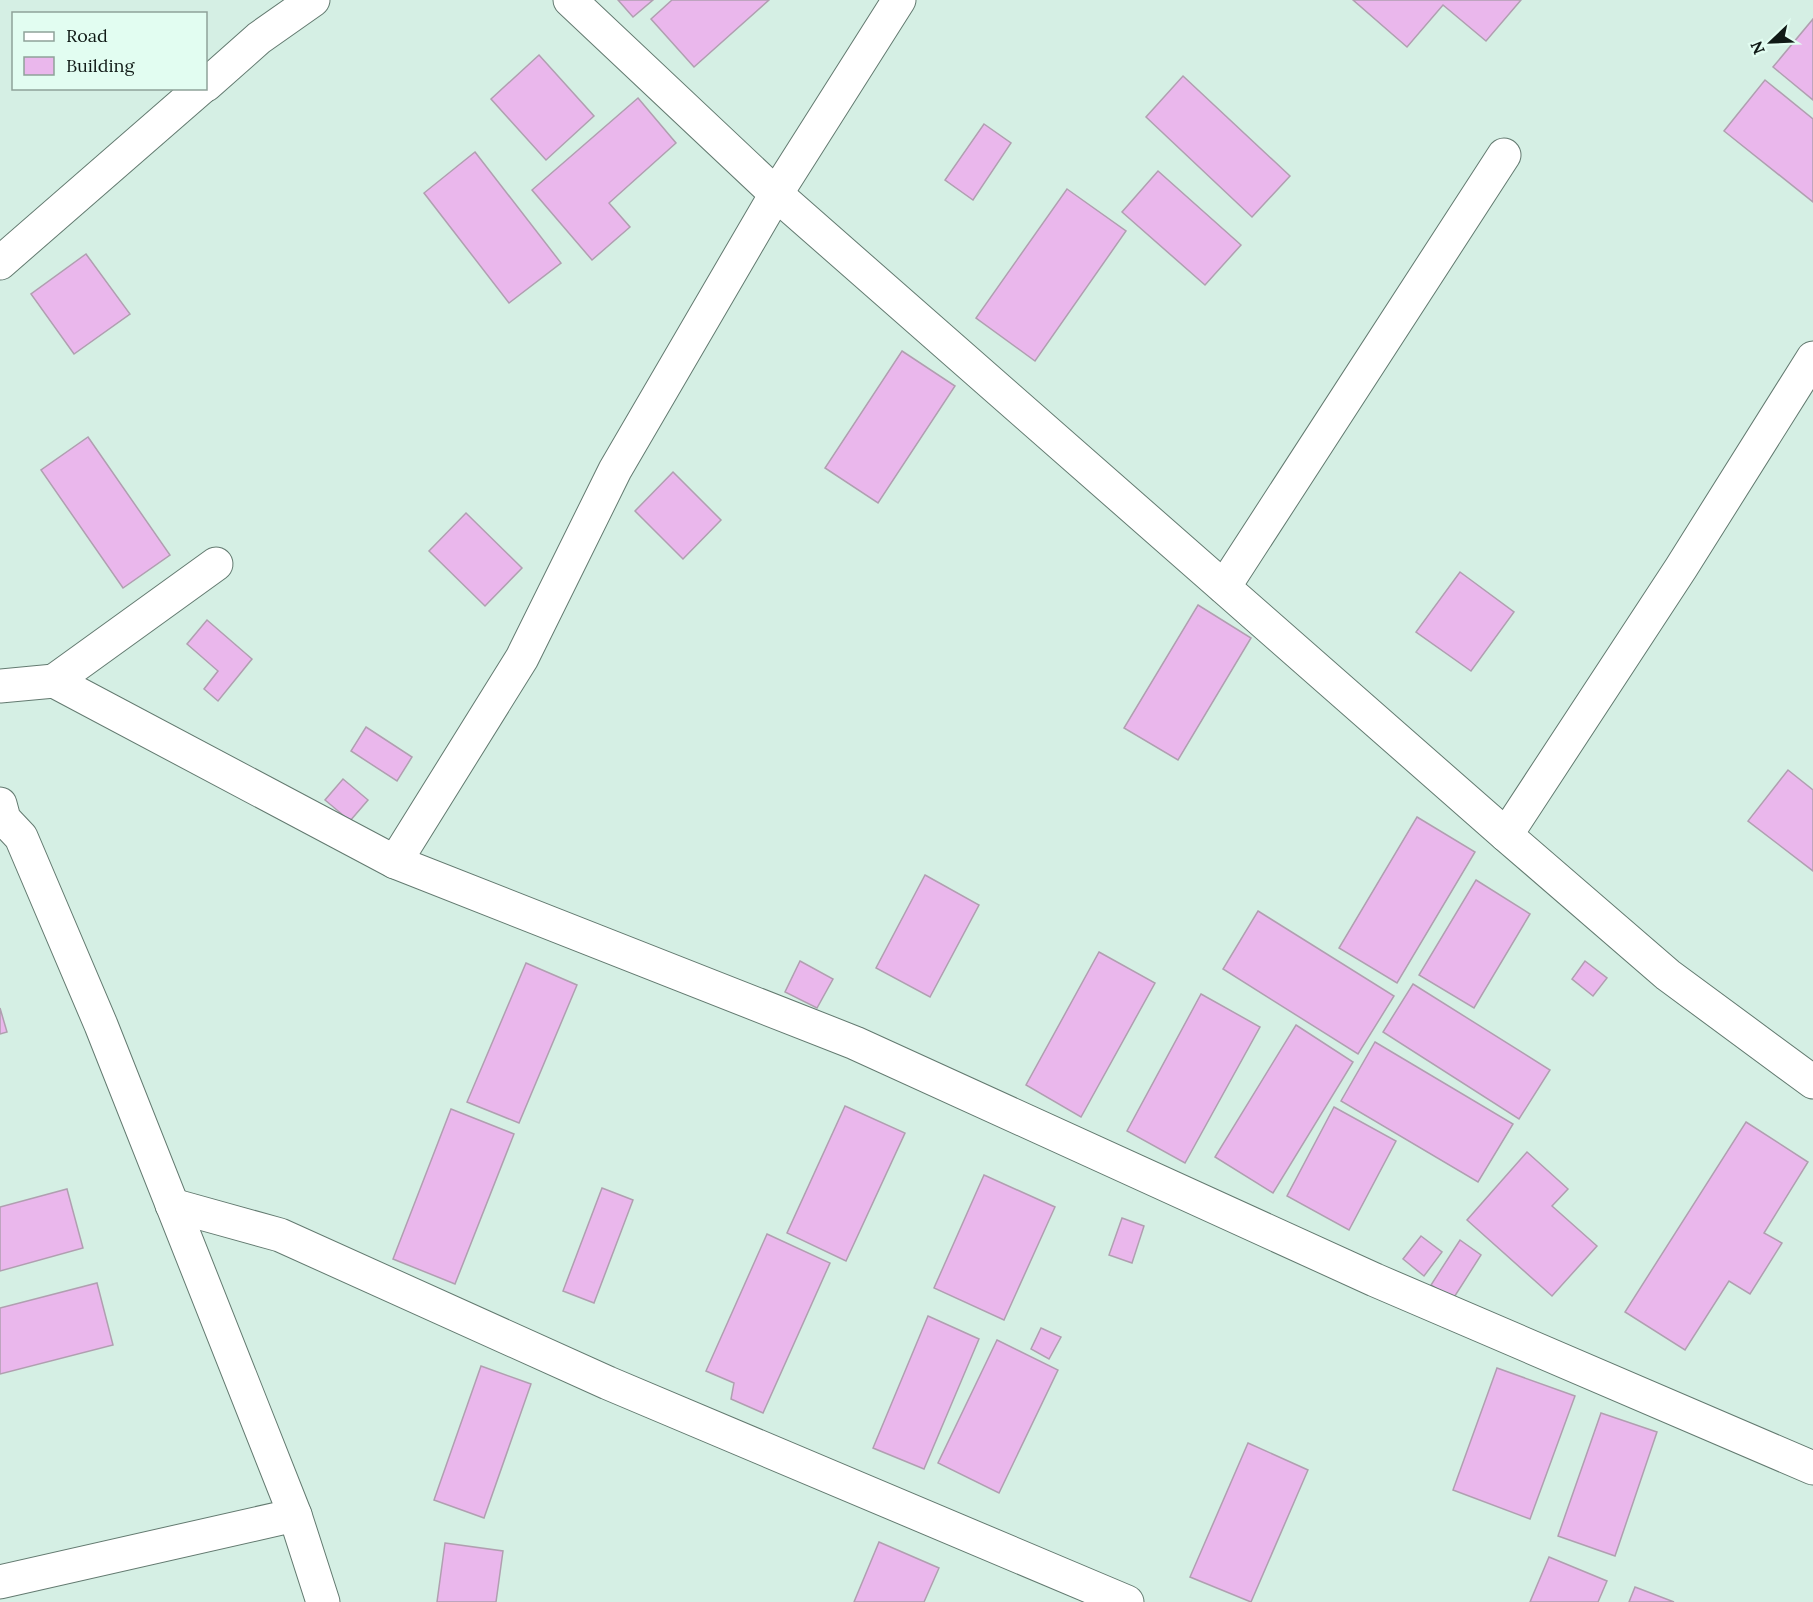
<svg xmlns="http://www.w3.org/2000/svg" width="1813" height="1602" viewBox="0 0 1813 1602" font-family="Lora,serif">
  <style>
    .building { fill: #eab7ec; stroke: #b09fb0; stroke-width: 1.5 }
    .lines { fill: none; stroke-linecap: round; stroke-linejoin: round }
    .street-casing { stroke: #637a70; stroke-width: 35 }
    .street { stroke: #fff; stroke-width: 33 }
  </style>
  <rect width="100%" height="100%" fill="#d5efe4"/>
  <g class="building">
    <path d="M618,0H653L633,17Z"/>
    <path d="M672,0H769L694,67L651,19Z"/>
    <path d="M1353,0H1521L1486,41L1443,5L1407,47Z"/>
    <path d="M1813,19V100L1773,67Z"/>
    <path d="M539,55L594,116L546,160L491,99Z"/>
    <path d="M1183,76L1290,176L1252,217L1146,117Z"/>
    <path d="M1765,80L1813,119V202L1724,131Z"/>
    <path d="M638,98L676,143L609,203L630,227L592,260L532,190Z"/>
    <path d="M984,124L1011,143L973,200L945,180Z"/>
    <path d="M475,152L561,263L509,303L424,193Z"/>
    <path d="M1158,171L1241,245L1205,285L1122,212Z"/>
    <path d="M1067,189L1126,231L1035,361L976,318Z"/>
    <path d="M86,254L130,314L74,354L31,294Z"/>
    <path d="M902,351L955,386L878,503L825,468Z"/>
    <path d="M88,437L170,555L123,588L41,470Z"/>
    <path d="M673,472L721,520L683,559L635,511Z"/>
    <path d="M466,513L522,568L485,606L429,551Z"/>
    <path d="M1460,572L1514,612L1471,671L1416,632Z"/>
    <path d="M1198,605L1251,638L1178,760L1124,728Z"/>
    <path d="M207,620L252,659L218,701L204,689L218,671L187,644Z"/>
    <path d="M366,727L412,757L397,781L351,751Z"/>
    <path d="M1788,770L1813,790V871L1748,821Z"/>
    <path d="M343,779L368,800L350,821L325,800Z"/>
    <path d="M1417,817L1475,852L1397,983L1339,948Z"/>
    <path d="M925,875L979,905L930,997L876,968Z"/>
    <path d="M1476,880L1530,914L1474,1008L1419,975Z"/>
    <path d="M1258,911L1394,996L1358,1054L1223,969Z"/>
    <path d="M1099,952L1155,983L1081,1117L1026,1085Z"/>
    <path d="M800,961L833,979L817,1008L785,992Z"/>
    <path d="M1585,961L1607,978L1593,996L1572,979Z"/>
    <path d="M526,963L577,985L519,1123L467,1102Z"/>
    <path d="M1413,984L1550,1070L1519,1119L1383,1032Z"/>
    <path d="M1201,994L1260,1027L1185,1163L1127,1131Z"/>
    <path d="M0,1008L7,1032L0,1034Z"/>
    <path d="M1296,1025L1353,1062L1273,1193L1215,1157Z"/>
    <path d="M1375,1042L1513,1124L1478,1182L1341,1101Z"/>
    <path d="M845,1106L905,1133L846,1261L787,1233Z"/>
    <path d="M1334,1107L1396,1141L1349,1230L1287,1196Z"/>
    <path d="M451,1109L514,1134L455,1284L393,1259Z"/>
    <path d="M1746,1122L1808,1162L1764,1233L1782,1243L1750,1294L1729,1281L1685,1350L1625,1312Z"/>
    <path d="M1527,1152L1568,1189L1552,1206L1597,1246L1552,1296L1467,1220Z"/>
    <path d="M984,1175L1055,1207L1004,1320L934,1288Z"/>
    <path d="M602,1188L633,1200L594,1303L563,1291Z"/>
    <path d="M67,1189L83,1248L0,1271V1207Z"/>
    <path d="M1122,1218L1144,1226L1132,1263L1109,1255Z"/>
    <path d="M767,1234L830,1263L763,1413L731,1399L734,1383L706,1371Z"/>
    <path d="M1421,1236L1442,1252L1424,1276L1403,1259Z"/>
    <path d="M1460,1240L1481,1255L1453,1299L1431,1285Z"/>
    <path d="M97,1283L113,1345L0,1374V1308Z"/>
    <path d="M928,1316L979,1339L924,1469L873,1448Z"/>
    <path d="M1041,1328L1061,1337L1049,1359L1031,1349Z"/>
    <path d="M997,1340L1058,1370L999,1493L938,1463Z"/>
    <path d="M481,1366L531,1384L484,1518L434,1500Z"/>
    <path d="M1497,1368L1575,1396L1530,1519L1453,1490Z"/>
    <path d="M1601,1413L1657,1432L1615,1556L1558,1536Z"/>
    <path d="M1248,1443L1308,1470L1251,1602L1190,1577Z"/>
    <path d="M879,1542L939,1568L924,1602H854Z"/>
    <path d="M445,1543L503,1551L496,1602H437Z"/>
    <path d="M1549,1557L1607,1581L1598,1602H1530Z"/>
    <path d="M1635,1587L1674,1602H1629Z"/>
  </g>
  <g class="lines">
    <defs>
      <g id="street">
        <path d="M570,0L776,194L1506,835L1668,975L1813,1082"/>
        <path d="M206,85L259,38L313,0"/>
        <path d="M0,263L201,88"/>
        <path d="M1224,587L1504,155"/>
        <path d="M54,681L216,564"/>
        <path d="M0,686L54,681L395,862L855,1043L1375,1280L1813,1468"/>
        <path d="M0,804L4,819L21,837L101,1025L295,1515L323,1602"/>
        <path d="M1506,835L1681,568L1813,358"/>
        <path d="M395,862L522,658L615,470L776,194L899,0"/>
        <path d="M172,1205L280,1235L608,1383L1127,1602"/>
        <path d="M0,1582L295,1515"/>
      </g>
    </defs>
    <use href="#street" class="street-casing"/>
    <use href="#street" class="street"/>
  </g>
  <rect x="12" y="12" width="195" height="78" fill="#e2fdf1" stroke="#8ea299" stroke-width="1.5"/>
  <rect x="24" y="32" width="30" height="9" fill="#ffffff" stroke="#8ea299" stroke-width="1.5"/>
  <text x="66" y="42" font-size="18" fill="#101a16">Road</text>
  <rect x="24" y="57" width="30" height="18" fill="#eab7ec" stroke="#8ea299" stroke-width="1.5"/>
  <text x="66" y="72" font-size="18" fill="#101a16">Building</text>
  <g transform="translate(1771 42) rotate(247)" stroke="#e2fdf1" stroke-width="4.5" paint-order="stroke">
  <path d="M0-4.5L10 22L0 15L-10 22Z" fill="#101a16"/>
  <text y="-9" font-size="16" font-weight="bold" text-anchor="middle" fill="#101a16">N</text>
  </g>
</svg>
